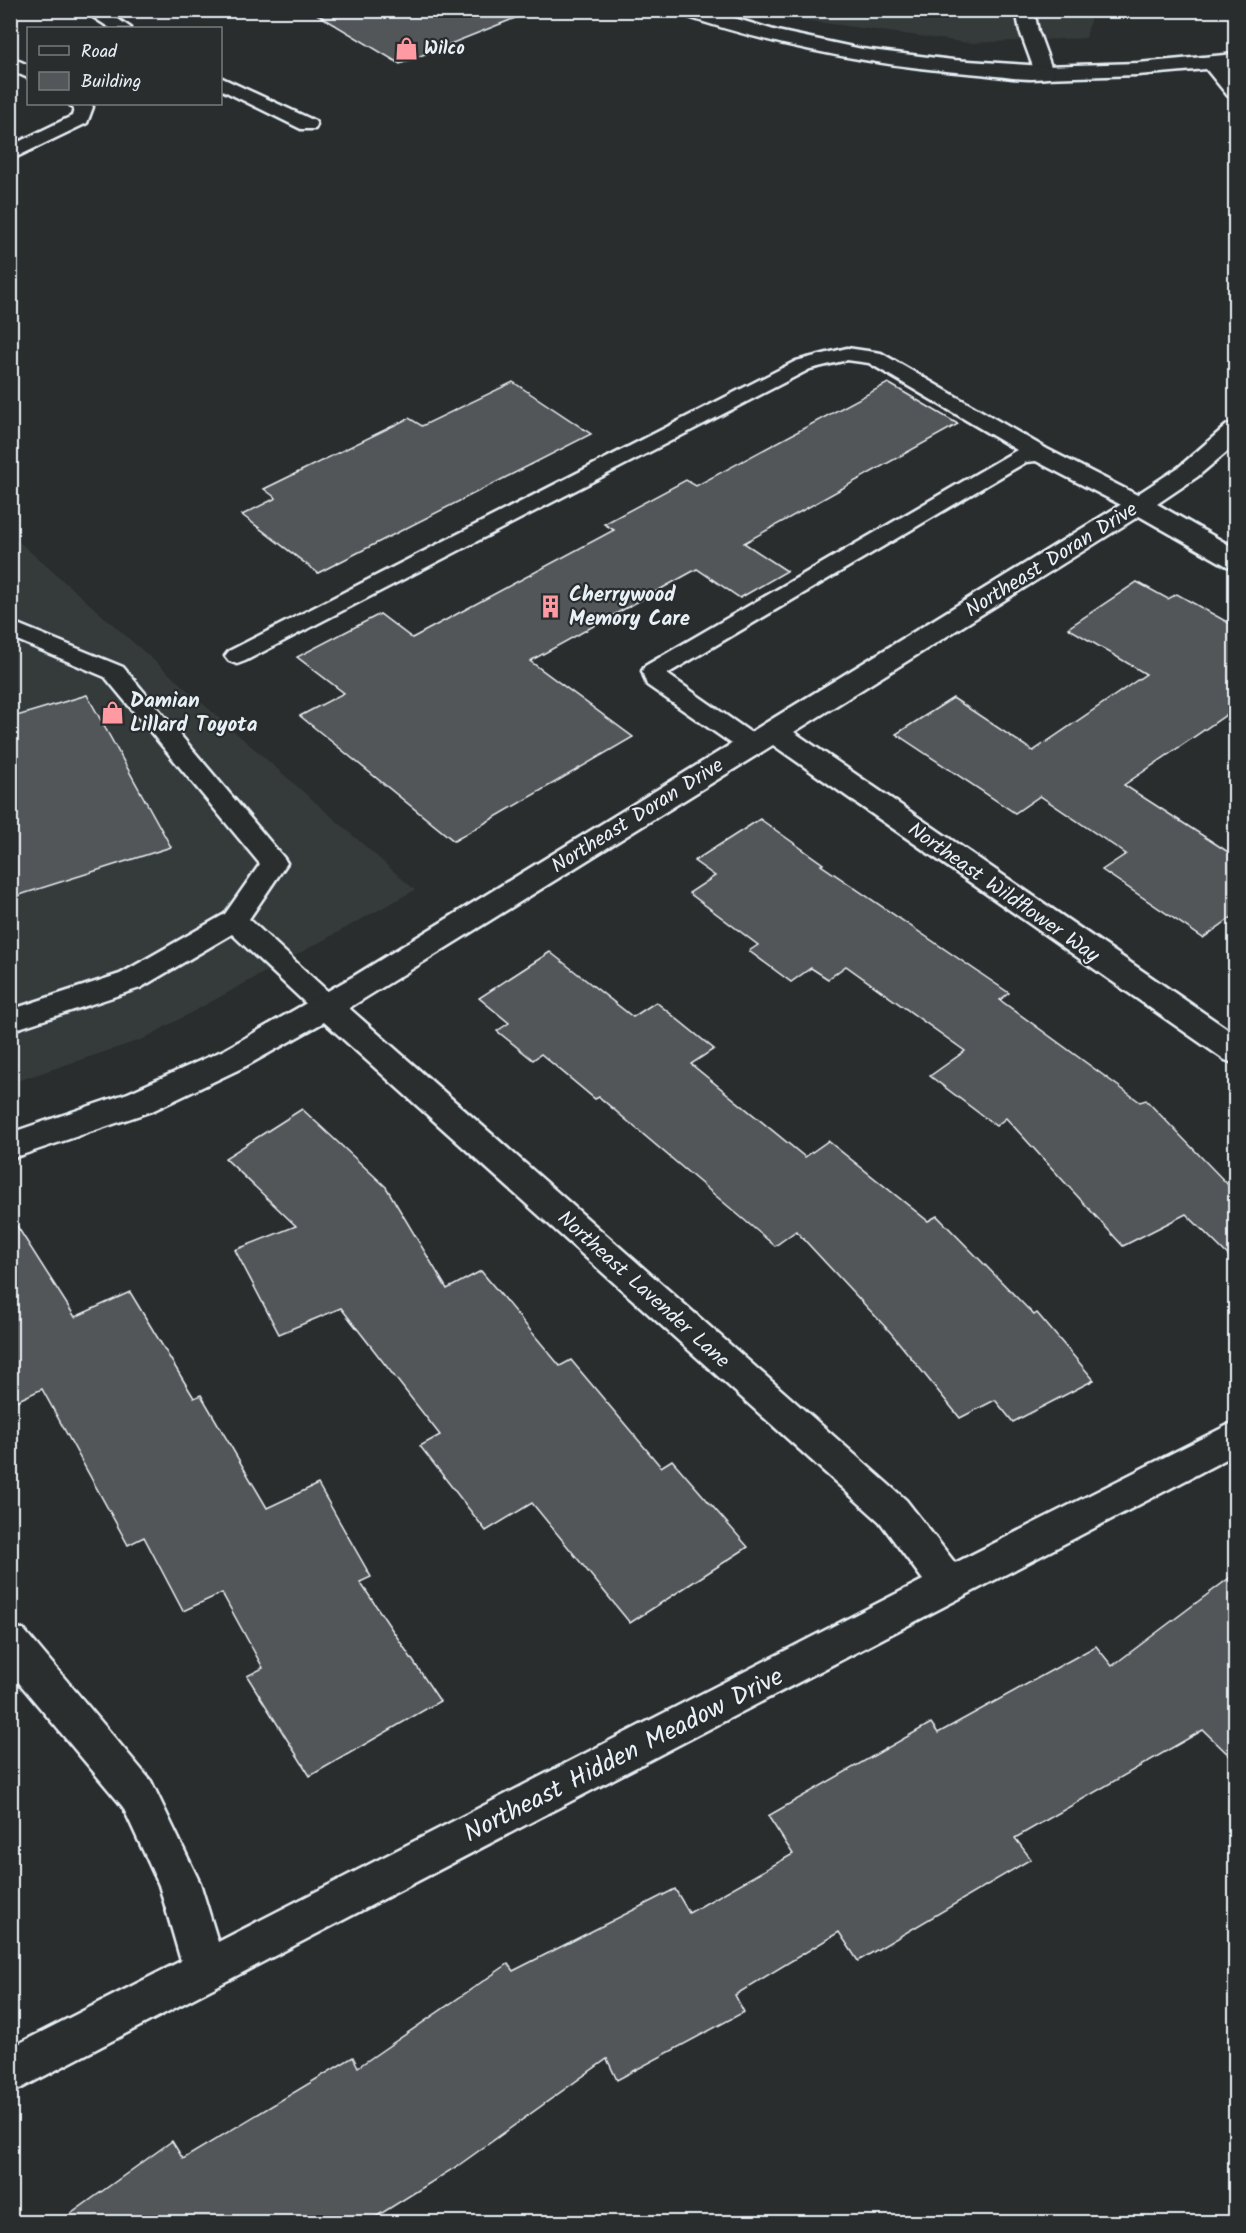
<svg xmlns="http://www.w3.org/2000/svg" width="1246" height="2233" viewBox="0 0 1246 2233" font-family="Kalam,sans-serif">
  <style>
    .built { fill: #363a3b }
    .building { fill: #535759; stroke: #e8f1f8; stroke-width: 1.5 }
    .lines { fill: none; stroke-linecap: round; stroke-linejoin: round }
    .lane-casing { stroke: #e8f1f8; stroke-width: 5 }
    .street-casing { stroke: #e8f1f8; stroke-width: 5 }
    .secondary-casing { stroke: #e8f1f8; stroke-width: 5 }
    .lane { fill: #2a2d2e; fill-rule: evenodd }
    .street { fill: #2a2d2e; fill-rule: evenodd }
    .secondary { fill: #2a2d2e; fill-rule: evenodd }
    .labels { text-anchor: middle; stroke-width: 4.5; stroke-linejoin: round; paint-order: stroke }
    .far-poi-label { font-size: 18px; font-weight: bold; fill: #e8f1f8; stroke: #2a2d2e; text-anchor: start }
    .street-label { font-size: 21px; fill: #e8f1f8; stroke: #2a2d2e }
    .poi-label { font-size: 21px; font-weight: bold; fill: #e8f1f8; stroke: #2a2d2e; text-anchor: start }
    .near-street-label { font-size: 26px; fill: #e8f1f8; stroke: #2a2d2e }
  </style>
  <rect width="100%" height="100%" fill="#2a2d2e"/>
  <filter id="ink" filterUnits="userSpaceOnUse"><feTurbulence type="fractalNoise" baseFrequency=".0167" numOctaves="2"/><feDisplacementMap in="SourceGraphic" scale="12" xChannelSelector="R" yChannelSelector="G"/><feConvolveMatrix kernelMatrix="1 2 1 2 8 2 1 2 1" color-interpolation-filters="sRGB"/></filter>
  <g filter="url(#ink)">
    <g class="built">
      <path d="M762,11H1092L1086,38L969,43L781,17Z"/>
      <path d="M10,534L415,890L143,1039L11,1083Z"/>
    </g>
    <g class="building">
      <path d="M310,10H528V13L400,64Z"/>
      <path d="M513,382L591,434L318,573L242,515L276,498L264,489L409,418L422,426Z"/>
      <path d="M888,383L958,424L744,543L787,571L740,598L697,569L530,661L633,737L454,841L300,716L344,693L297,657L380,614L412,638L614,530L604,524L686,480L696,486Z"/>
      <path d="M1137,582L1168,599L1177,594L1236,627V708L1124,785L1236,857V914L1203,938L1102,870L1126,854L1040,796L1015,813L896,734L953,698L1033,751L1146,674L1068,628Z"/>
      <path d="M87,695L171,847L10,898V718Z"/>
      <path d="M760,819L823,864L821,865L1009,993L1000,1000L1140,1102L1146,1100L1236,1193V1263L1186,1214L1123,1246L1006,1118L996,1126L930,1076L965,1051L846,966L828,979L811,968L791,982L749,951L758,945L689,893L715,876L694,861Z"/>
      <path d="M550,952L633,1017L656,1002L714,1049L691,1064L805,1157L828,1141L928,1221L937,1216L1034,1315L1037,1313L1094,1380L1013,1422L995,1400L960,1418L891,1333L796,1231L775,1246L599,1097L595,1099L541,1054L533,1060L497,1031L509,1023L479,998Z"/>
      <path d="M302,1109L386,1187L447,1289L481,1271L560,1366L571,1360L661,1467L672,1460L748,1547L630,1623L532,1503L486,1531L420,1446L440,1435L341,1308L279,1334L235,1250L296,1226L225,1158Z"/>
      <path d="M10,1215L75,1317L130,1292L194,1398L201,1395L267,1508L318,1484L371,1577L360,1582L440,1701L310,1776L247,1676L263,1668L222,1593L183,1611L144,1537L128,1545L42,1389L10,1404Z"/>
      <path d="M1236,1573V1762L1203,1730L1015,1838L1031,1859L858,1961L839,1932L735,1995L744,2012L617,2080L607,2059L459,2165L366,2223H58L172,2141L183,2159L353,2057L358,2067L508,1964L513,1971L675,1889L689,1913L793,1854L768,1816L931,1723L938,1733L1096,1646L1112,1666Z"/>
    </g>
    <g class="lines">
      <defs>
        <g id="lane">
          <path d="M82,10H105L131,28H110Z"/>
          <path d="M1016,10H1034L1038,31L1053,72L1050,76H1038L1035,72L1020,31Z"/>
          <path d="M10,57L28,65V78L10,70Z"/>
          <path d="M220,77L315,121L317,125L315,129H301L220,89Z"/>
          <path d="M69,104H91L93,107L87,123L10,160V146L72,116L74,109Z"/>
          <path d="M847,348L881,353L1047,449L1147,500L1150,505L1147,510H1131L1036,461L1026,462L667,674L760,739L763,745L760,751L751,753L742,751L647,685L642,671L645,666L1017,450L869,363L847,360L810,369L245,661L237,664L229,661L225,656L229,651L796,361Z"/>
          <path d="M10,621L123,667L283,857L287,863L249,919L336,999L340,1006L336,1013L326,1016L316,1013L232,934L140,988L10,1031V1010L120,974L225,914L260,864L105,677L10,637Z"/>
        </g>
        <g id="street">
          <path d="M1236,54V66L1227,67L1236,77V97L1228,96L1206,69L1138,75L1044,78L1036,77L1033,72L1036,67L1044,66L1138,63Z"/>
          <path d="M1236,423V444L1197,477L1157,504L1236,549V568L1227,566L1139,516L794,732L1236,1035V1064L1225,1060L773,745L349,1008L906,1500L955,1563L1236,1421V1454L10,2094V2048L181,1961L159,1885L123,1807L10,1672V1625L24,1630L151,1781L200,1883L218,1942L923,1580L880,1522L324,1022L246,1066L152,1111L10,1159V1133L128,1093L224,1050L354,976L1130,499L1179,467L1227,425Z"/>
        </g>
        <path id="secondary" d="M676,10H708L777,31L862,49L953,60L1044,66L1052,67L1055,72L1052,77C1029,82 1001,76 979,74C876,66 777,47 679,14Z"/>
      </defs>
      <use href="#lane" class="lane-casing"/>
      <use href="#street" class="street-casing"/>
      <use href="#secondary" class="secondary-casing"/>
      <use href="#lane" class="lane"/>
      <use href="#street" class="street"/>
      <use href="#secondary" class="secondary"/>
    </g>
  </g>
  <defs>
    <symbol id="shop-bare" viewBox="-9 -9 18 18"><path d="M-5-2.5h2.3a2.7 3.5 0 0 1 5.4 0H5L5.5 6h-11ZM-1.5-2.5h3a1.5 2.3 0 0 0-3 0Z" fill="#ff9aa2" stroke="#2a2d2e" stroke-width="2.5" paint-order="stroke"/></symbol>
    <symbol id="building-bare" viewBox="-9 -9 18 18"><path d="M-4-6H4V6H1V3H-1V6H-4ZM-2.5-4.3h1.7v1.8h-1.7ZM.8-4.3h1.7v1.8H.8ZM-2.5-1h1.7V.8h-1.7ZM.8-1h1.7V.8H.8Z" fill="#ff9aa2" stroke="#2a2d2e" stroke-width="2.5" paint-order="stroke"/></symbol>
  </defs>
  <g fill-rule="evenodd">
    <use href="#shop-bare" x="390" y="32" width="33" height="33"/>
    <use href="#building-bare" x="534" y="590" width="33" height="33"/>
    <use href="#shop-bare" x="96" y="696" width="33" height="33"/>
  </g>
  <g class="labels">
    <g class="far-poi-label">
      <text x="424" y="54">Wilco</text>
    </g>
    <g class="street-label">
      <text transform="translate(1051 559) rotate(-32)" y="7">Northeast Doran Drive</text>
      <text transform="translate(637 815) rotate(-32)" y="7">Northeast Doran Drive</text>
      <text transform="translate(1004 892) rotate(35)" y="7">Northeast Wildflower Way</text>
      <text transform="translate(644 1289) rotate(42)" y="7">Northeast Lavender Lane</text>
    </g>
    <g class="poi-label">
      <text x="569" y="601">Cherrywood<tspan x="569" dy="24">Memory Care</tspan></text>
      <text x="130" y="707">Damian<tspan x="130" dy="24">Lillard Toyota</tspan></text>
    </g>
    <g class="near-street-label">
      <text transform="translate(623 1754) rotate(-27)" y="9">Northeast Hidden Meadow Drive</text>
    </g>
  </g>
  <rect width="1246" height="2233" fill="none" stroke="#2a2d2e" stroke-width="36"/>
  <rect x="18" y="18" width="1210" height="2197" fill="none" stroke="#e8f1f8" stroke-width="2" filter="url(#ink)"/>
  <rect x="27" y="27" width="195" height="78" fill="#2a2d2e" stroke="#767b7f" stroke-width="1.5"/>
  <rect x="39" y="46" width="30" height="9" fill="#2a2d2e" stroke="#767b7f" stroke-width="1.5"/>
  <text x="81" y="57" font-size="18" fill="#e8f1f8">Road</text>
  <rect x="39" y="72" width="30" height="18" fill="#535759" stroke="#767b7f" stroke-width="1.5"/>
  <text x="81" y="87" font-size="18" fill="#e8f1f8">Building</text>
</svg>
